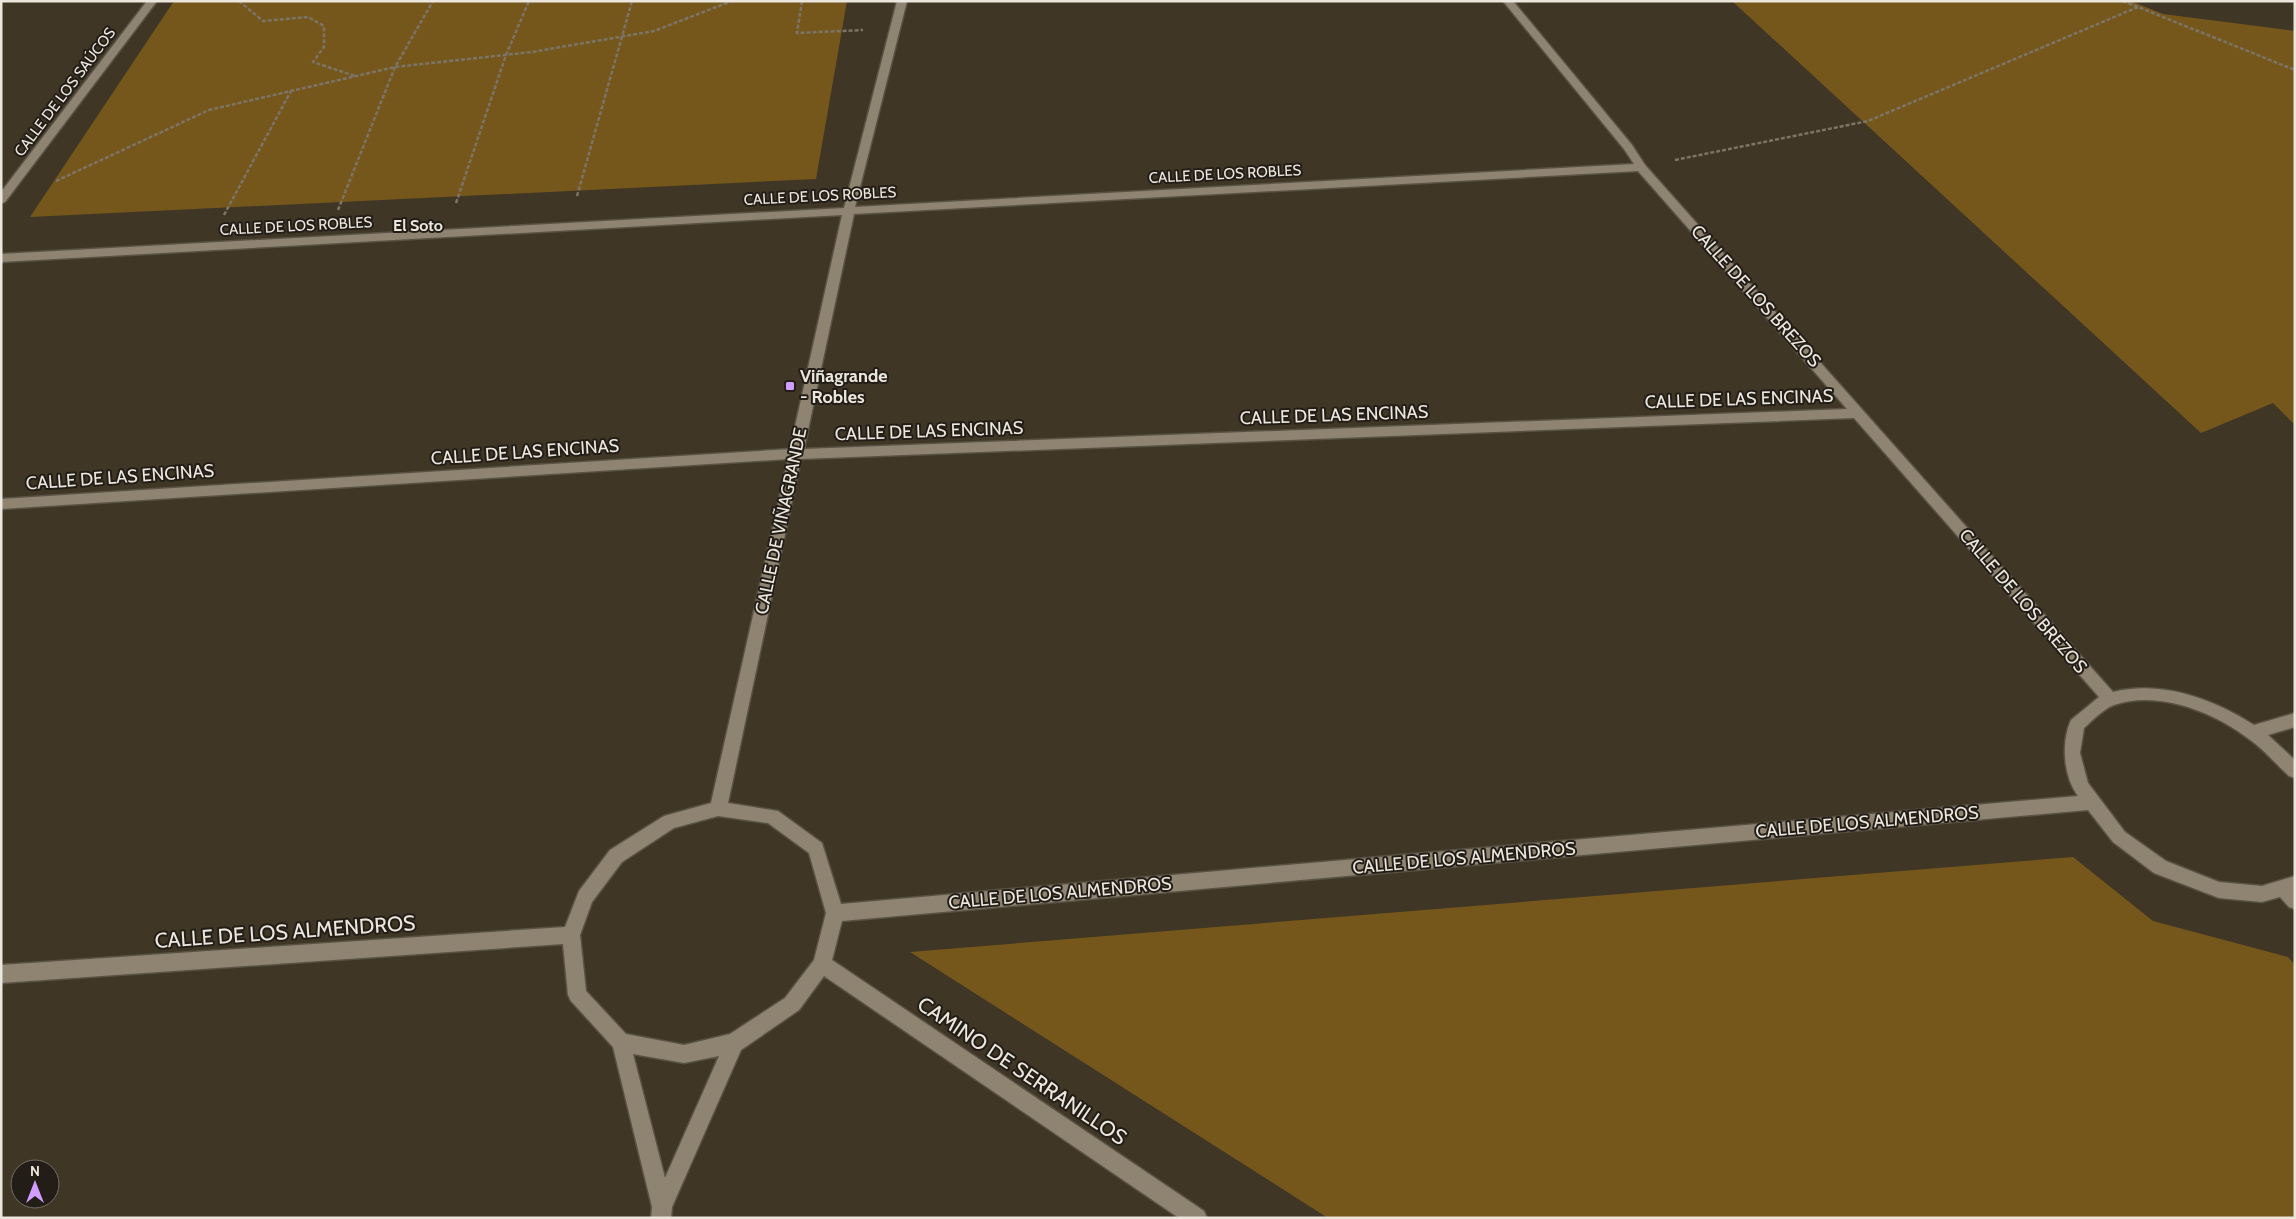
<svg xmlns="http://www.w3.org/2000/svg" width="2296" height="1219" viewBox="0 0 2296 1219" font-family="Cabin,sans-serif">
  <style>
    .green { fill: #75571b }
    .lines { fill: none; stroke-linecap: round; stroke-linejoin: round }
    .minor-casing { stroke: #595244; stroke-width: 3 }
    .path { stroke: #7c7466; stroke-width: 2.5; stroke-dasharray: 4 2; stroke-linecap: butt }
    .minor { fill: #8f8472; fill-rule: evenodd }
    .poi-dot { fill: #d19dfe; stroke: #221e17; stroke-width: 2 }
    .labels { text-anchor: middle; stroke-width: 4; stroke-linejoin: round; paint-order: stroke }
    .far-street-label { font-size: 15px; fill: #ece7dd; stroke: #221e17 }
    .far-neighbourhood-label { font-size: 16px; font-weight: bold; fill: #ece7dd; stroke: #221e17 }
    .street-label { font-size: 18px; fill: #ece7dd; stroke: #221e17 }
    .poi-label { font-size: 18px; font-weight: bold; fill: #ece7dd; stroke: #221e17; text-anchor: start }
    .near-street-label { font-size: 21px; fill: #ece7dd; stroke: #221e17 }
  </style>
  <rect width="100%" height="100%" fill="#3f3626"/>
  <g class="green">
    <path d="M174,1H847L816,179L30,217Z"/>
    <path d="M1732,1H2131L2163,14L2295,31V425L2273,403L2201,433Z"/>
    <path d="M2073,857L2153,921L2288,957L2295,965V1218H1328L910,952Z"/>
  </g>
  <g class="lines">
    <defs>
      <g id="minor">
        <path d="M147,1H157L5,202L1,203V192Z"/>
        <path d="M897,1H907L855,207L1634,164L1624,149L1503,1H1513L1632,145L1645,165L2113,692C2162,680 2213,699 2254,725L2295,713V727L2268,735L2295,760V778L2289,776C2277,765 2266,752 2253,742C2218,714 2160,689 2114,705C2103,709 2093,720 2084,728L2080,753L2088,783L2125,832L2166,861L2219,882L2262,886L2295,876V909L2289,907L2280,897L2262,902L2219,898L2154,873L2113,842L2088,810L842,921L832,960L1204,1211L1207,1218H1179L824,976L799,1010L741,1050L672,1207L671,1218H651L652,1207L613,1047L571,1001L568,995L563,944L1,983V965L565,927L579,891L610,850L664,816L711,803L788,459L1,509V499L790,449L842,215L1,262V254L844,208ZM1638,171L1847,409L804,449L854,214ZM1854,418L2099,697L2071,720C2061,742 2063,776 2078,796L841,904L822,843L778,811L728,803L801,459ZM718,816L768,823L809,853L826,913L814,960L785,998L730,1034L684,1045L626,1034L586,991L580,935L592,902L622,862L674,828ZM633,1054L684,1063L719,1056L665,1178Z"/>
      </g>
    </defs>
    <use href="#minor" class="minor-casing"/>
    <g class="path">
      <path d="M239,1L263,21L308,17L324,26V47L313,62L355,76"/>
      <path d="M802,1L797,33L863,30"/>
      <path d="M2123,1L2295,70"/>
      <path d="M1675,160L1868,121L2138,7"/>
      <path d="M56,181L209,110L395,67L532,52L654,31L732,1"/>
      <path d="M577,196L632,1"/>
      <path d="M456,203L506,55L529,1"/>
      <path d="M338,210L395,67L433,1"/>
      <path d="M224,215L291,91"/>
    </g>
    <use href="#minor" class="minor"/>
  </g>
  <rect class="poi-dot" x="785" y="381" width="10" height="10" rx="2.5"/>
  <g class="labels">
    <g class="far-street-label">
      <text transform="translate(65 92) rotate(-53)" y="5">CALLE DE LOS SAÚCOS</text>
      <text transform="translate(1225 174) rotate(-3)" y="5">CALLE DE LOS ROBLES</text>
      <text transform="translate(820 196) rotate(-3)" y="5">CALLE DE LOS ROBLES</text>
      <text transform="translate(296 226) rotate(-3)" y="5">CALLE DE LOS ROBLES</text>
    </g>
    <g class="far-neighbourhood-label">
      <text x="418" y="231">El Soto</text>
    </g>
    <g class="street-label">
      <text transform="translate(1756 296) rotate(48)" y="6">CALLE DE LOS BREZOS</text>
      <text transform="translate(1739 399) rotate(-2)" y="6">CALLE DE LAS ENCINAS</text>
      <text transform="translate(1334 415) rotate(-2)" y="6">CALLE DE LAS ENCINAS</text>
      <text transform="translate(929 431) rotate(-2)" y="6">CALLE DE LAS ENCINAS</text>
      <text transform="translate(525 452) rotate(-4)" y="6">CALLE DE LAS ENCINAS</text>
      <text transform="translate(120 477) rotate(-4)" y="6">CALLE DE LAS ENCINAS</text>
      <text transform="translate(781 521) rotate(-78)" y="6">CALLE DE VIÑAGRANDE</text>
      <text transform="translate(2023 601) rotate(49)" y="6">CALLE DE LOS BREZOS</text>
      <text transform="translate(1867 822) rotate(-5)" y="6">CALLE DE LOS ALMENDROS</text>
      <text transform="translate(1464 858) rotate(-5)" y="6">CALLE DE LOS ALMENDROS</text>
      <text transform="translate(1060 893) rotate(-5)" y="6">CALLE DE LOS ALMENDROS</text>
    </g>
    <g class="poi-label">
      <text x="800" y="382">Viñagrande<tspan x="800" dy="21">- Robles</tspan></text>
    </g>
    <g class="near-street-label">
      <text transform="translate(285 932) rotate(-4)" y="7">CALLE DE LOS ALMENDROS</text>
      <text transform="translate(1022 1071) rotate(34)" y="7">CAMINO DE SERRANILLOS</text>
    </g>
  </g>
  <rect width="2296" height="1219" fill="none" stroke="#ece7dd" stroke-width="5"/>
  <g transform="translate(35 1184)"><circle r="24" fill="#221e17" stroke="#736e66"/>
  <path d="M0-4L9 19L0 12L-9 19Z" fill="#d19dfe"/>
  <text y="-8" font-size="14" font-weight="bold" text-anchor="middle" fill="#ece7dd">N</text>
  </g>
</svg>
